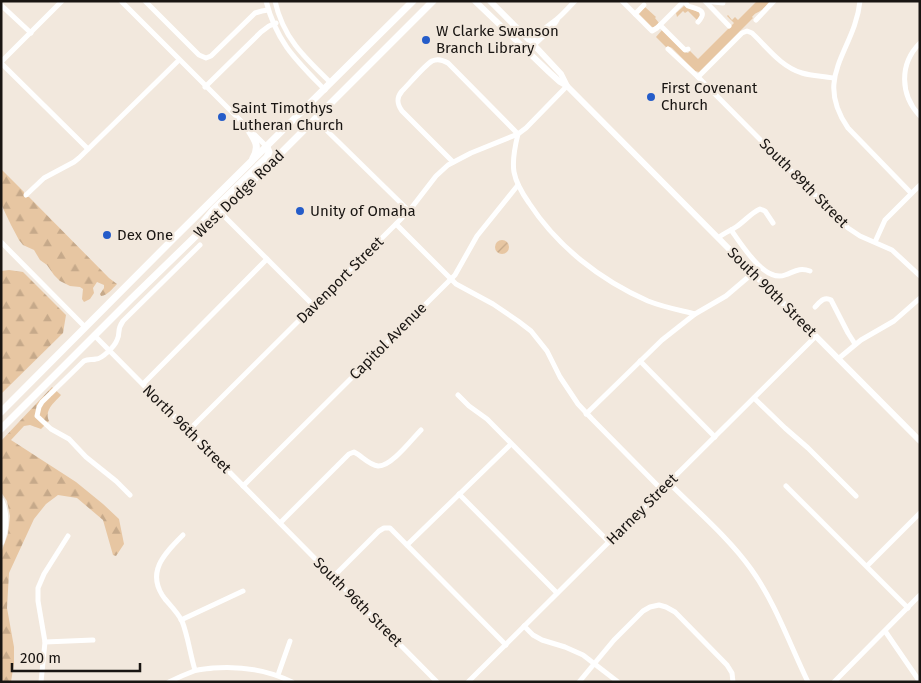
<svg xmlns="http://www.w3.org/2000/svg" width="921" height="683" viewBox="0 0 921 683" font-family="'Fira Sans',sans-serif">
  <style>
    .grass { fill: #e7c6a2 }
    .forest { fill: url(#forest-firs) }
    .garden { fill: url(#garden-furrows) }
    .lines { fill: none; stroke-linecap: round; stroke-linejoin: round }
    .minor { stroke: #fff; stroke-width: 5 }
    .major { stroke: #fff; stroke-width: 6 }
    .highway { stroke: #fff; stroke-width: 7 }
    .poi-dot { fill: #255cc9; stroke: #f2e8dd; stroke-width: 2 }
    .labels { text-anchor: middle; stroke-width: 4.5; stroke-linejoin: round; paint-order: stroke }
    .poi-label { font-size: 15px; fill: #191512; stroke: #f2e8dd; text-anchor: start }
    .street-label { font-size: 15px; fill: #191512; stroke: #f2e8dd }
  </style>
  <defs>
    <pattern id="forest-firs" width="22" height="20" patternUnits="userSpaceOnUse" patternTransform="scale(1.25)"><rect width="22" height="20" fill="#e7c6a2"/><path d="M5 1l3.5 6h-7zM16 11l3.5 6h-7z" fill="#c6a98a"/></pattern>
    <pattern id="garden-furrows" width="10" height="10" patternUnits="userSpaceOnUse" patternTransform="scale(1.25)"><rect width="10" height="10" fill="#e7c6a2"/><path d="M-1 1l2-2M0 10L10 0M9 11l2-2" fill="none" stroke="#c6a98a"/></pattern>
  </defs>
  <rect width="100%" height="100%" fill="#f2e8dd"/>
  <g class="grass">
    <path d="M757,1H770C767,4 764,9 760,11C757,13 755,13 752,17L753,18L699,72L695,71L672,48L670,47H666L656,37L662,30L684,52L688,53L690,51L698,59L734,23L727,16L728,15L732,20L735,17L738,20Z"/>
    <path d="M684,6L690,9L699,12L700,16L697,20L688,11L685,13L683,11L677,17L676,13Z"/>
    <path d="M645,7L656,17L655,18L659,23L654,27H652L639,14Z"/>
  </g>
  <g class="forest">
    <path d="M1,169L24,192V195L25,197H29L109,278L117,284C112,289 108,295 101,296L100,294L104,288V285L97,282L93,288L94,293L90,299L84,302L82,299L83,289L80,287L70,286L60,281L54,275L47,265L40,260L34,250L23,245L19,240L11,225L1,204Z"/>
    <path d="M9,270L23,272L66,315L63,333L1,394V271Z"/>
    <path d="M52,387L61,395C54,403 44,410 49,421L41,429L30,425L24,426L11,440L76,482L103,504L119,519L124,544L116,556L113,555L103,520L77,498L58,495L46,504L34,519L9,573L7,608L14,647V663L11,682H1L2,657L1,553L8,534L10,516L7,501L1,492V441Z"/>
  </g>
  <circle class="garden" cx="502" cy="247" r="7"/>
  <g class="lines">
    <g class="minor">
      <path d="M121,1L267,147"/>
      <path d="M145,1L199,55L206,58L211,56L255,13L262,11L268,10"/>
      <path d="M266,1C277,43 296,60 325,90"/>
      <path d="M275,1C283,38 305,58 331,83"/>
      <path d="M622,1L652,31L657,28L684,1"/>
      <path d="M684,1L688,6C697,9 709,10 698,22"/>
      <path d="M705,1L729,26"/>
      <path d="M705,1L723,3"/>
      <path d="M860,1C855,51 812,76 848,128L911,193"/>
      <path d="M1,5L31,33"/>
      <path d="M635,14L644,5"/>
      <path d="M756,20L774,1"/>
      <path d="M660,25L685,50L688,49"/>
      <path d="M920,43C899,64 900,95 920,116"/>
      <path d="M532,47L551,29L557,20"/>
      <path d="M668,49L698,77L848,228L860,236L892,250L920,276"/>
      <path d="M525,51C533,38 544,28 557,19C563,14 569,7 575,1"/>
      <path d="M1,62L62,1"/>
      <path d="M1,63L88,149"/>
      <path d="M698,77L742,33L747,31L752,33C767,47 781,67 802,73C812,76 823,76 833,78"/>
      <path d="M205,87L261,32L269,26L276,23"/>
      <path d="M315,119L409,211"/>
      <path d="M453,162L402,111C397,104 396,98 402,91C409,84 425,65 432,61C438,58 443,60 448,63L518,134C515,146 512,160 514,172C516,183 522,193 529,203C557,246 600,280 648,301C663,307 679,310 695,314"/>
      <path d="M26,195L44,178L74,162L79,158L179,60"/>
      <path d="M220,212L314,306"/>
      <path d="M396,224L456,284L493,304L518,321L531,331L547,351L560,377L578,404L592,419L662,490"/>
      <path d="M731,230C741,243 764,283 785,275C794,272 799,267 810,271"/>
      <path d="M718,238C724,233 730,231 736,227C745,221 751,213 760,209L765,211L773,223"/>
      <path d="M1,242L85,327"/>
      <path d="M875,242L885,220L920,185"/>
      <path d="M815,307C820,302 824,296 831,300L848,333L855,344"/>
      <path d="M94,335L437,682"/>
      <path d="M838,359L861,340L894,321L920,298"/>
      <path d="M640,361L715,437"/>
      <path d="M143,384L267,259"/>
      <path d="M458,395L469,406L487,419L609,542"/>
      <path d="M754,398L785,428L808,448L856,496"/>
      <path d="M586,414L662,340L695,314L726,296L753,273"/>
      <path d="M189,430L409,211L436,176L448,165L471,153L518,134L526,128L567,86"/>
      <path d="M669,483C696,510 729,538 751,569C775,602 790,645 808,682"/>
      <path d="M243,486L455,275L477,236L518,185"/>
      <path d="M786,486L908,608"/>
      <path d="M459,494L557,593"/>
      <path d="M130,495L116,481L86,457L69,439L51,429L37,416L39,407L42,402L84,361C88,359 92,360 96,359C102,359 115,346 117,340C121,332 116,331 123,321L200,245"/>
      <path d="M280,523L349,454L354,452C362,456 369,465 378,466C391,467 412,439 421,430"/>
      <path d="M183,535C164,554 145,573 165,599C171,606 178,613 182,621C188,636 190,654 195,670"/>
      <path d="M407,545L511,444"/>
      <path d="M867,566L920,513"/>
      <path d="M333,577L379,531L384,528H390L506,645"/>
      <path d="M181,620L243,591"/>
      <path d="M524,626L533,635L542,640L565,647L583,655L618,682"/>
      <path d="M885,631L920,682"/>
      <path d="M45,642L93,640"/>
      <path d="M278,675L290,641"/>
      <path d="M41,682L45,642L38,601V588L44,574L68,536"/>
      <path d="M169,682C177,678 186,674 194,671C200,669 207,669 213,668C240,666 268,670 292,682"/>
      <path d="M468,682L816,336"/>
      <path d="M579,682L614,640L643,611L650,607L659,605L666,607L675,612L727,665L732,673L733,682"/>
      <path d="M834,682L920,595"/>
    </g>
    <g class="major">
      <path d="M475,1L549,72L560,82L567,86"/>
      <path d="M490,1L534,45L561,74L567,86L920,441"/>
    </g>
    <g class="highway">
      <path d="M248,129C255,140 260,146 253,158"/>
      <path d="M200,226L214,209L267,157L269,152L267,147"/>
      <path d="M1,412L172,240L413,1"/>
      <path d="M1,429L131,299L276,158L433,1"/>
      <path d="M1,501C7,515 6,528 1,542"/>
    </g>
  </g>
  <g class="poi-dot">
    <circle cx="426" cy="40" r="5"/>
    <circle cx="651" cy="97" r="5"/>
    <circle cx="222" cy="117" r="5"/>
    <circle cx="300" cy="211" r="5"/>
    <circle cx="107" cy="235" r="5"/>
  </g>
  <g class="labels">
    <g class="poi-label">
      <text x="436" y="36">W Clarke Swanson<tspan x="436" dy="17">Branch Library</tspan></text>
      <text x="661" y="93">First Covenant<tspan x="661" dy="17">Church</tspan></text>
      <text x="232" y="113">Saint Timothys<tspan x="232" dy="17">Lutheran Church</tspan></text>
      <text x="310" y="216">Unity of Omaha</text>
      <text x="117" y="240">Dex One</text>
    </g>
    <g class="street-label">
      <text transform="translate(804 183) rotate(45)" y="5">South 89th Street</text>
      <text transform="translate(239 194) rotate(-44)" y="5">West Dodge Road</text>
      <text transform="translate(340 280) rotate(-45)" y="5">Davenport Street</text>
      <text transform="translate(772 292) rotate(45)" y="5">South 90th Street</text>
      <text transform="translate(388 341) rotate(-45)" y="5">Capitol Avenue</text>
      <text transform="translate(187 429) rotate(45)" y="5">North 96th Street</text>
      <text transform="translate(642 509) rotate(-45)" y="5">Harney Street</text>
      <text transform="translate(358 602) rotate(45)" y="5">South 96th Street</text>
    </g>
  </g>
  <rect width="921" height="683" fill="none" stroke="#191512" stroke-width="5"/>
  <path d="M12 663v8h128v-8" fill="none" stroke="#191512" stroke-width="2.5"/>
  <text x="20" y="663" font-size="15" fill="#191512" stroke="#f2e8dd" stroke-width="4" paint-order="stroke">200 m</text>
</svg>
